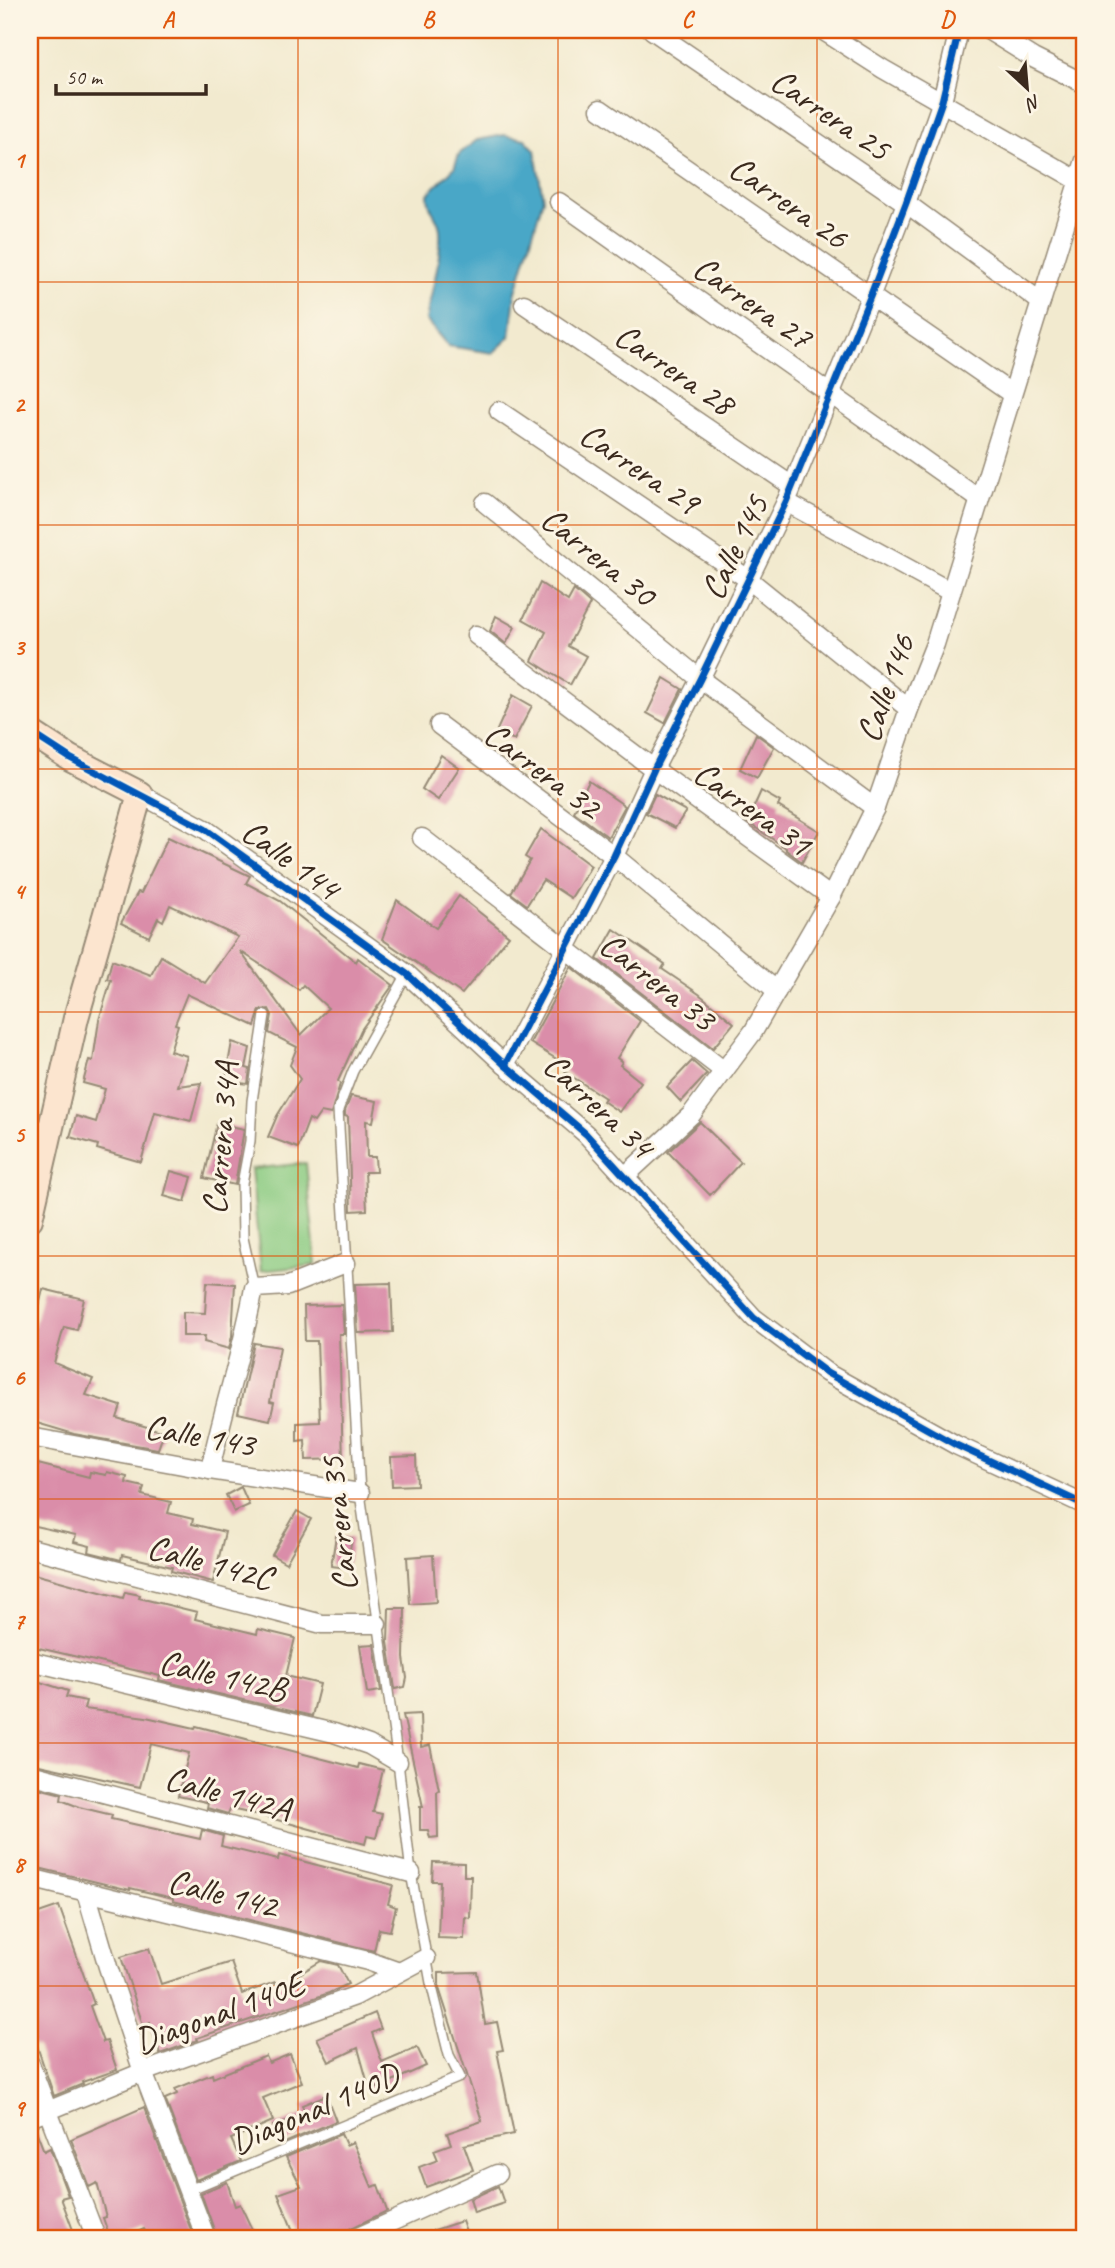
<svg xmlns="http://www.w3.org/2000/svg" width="1115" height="2268" viewBox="0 0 1115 2268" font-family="Caveat,sans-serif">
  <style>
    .green { fill: #8bcb82; stroke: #637a50; stroke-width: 2 }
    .water { fill: #48a7c7; stroke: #426872; stroke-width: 2 }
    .building { fill: #da8da9; fill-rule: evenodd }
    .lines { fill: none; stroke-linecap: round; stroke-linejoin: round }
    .lane-casing { stroke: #968a76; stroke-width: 12 }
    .street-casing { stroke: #968a76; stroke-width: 21 }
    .secondary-casing { stroke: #968a76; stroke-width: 28 }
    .lane { stroke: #fff; stroke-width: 9 }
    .street { stroke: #fff; stroke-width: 18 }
    .secondary { stroke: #fce5cf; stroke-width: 24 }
    .cycleway-casing { stroke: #fcf5e5; stroke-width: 11 }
    .cycleway { stroke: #0057b8; stroke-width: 7 }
    .grid { fill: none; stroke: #df570d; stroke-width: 2; stroke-opacity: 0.55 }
    .labels { text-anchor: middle; stroke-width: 6; stroke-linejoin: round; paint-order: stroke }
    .street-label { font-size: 35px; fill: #3b2a1e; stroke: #fcf5e5 }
    .neatline { fill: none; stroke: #df570d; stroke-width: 2.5 }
    .grid-label { font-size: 23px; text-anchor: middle; font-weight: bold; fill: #df570d }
  </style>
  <rect width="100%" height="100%" fill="#fcf5e5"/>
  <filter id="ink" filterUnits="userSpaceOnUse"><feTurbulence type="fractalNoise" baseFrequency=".0143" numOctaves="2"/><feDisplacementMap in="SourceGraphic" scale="14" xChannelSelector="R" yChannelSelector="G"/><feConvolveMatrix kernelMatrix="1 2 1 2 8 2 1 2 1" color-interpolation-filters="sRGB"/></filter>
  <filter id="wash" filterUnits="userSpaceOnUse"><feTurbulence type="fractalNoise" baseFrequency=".00686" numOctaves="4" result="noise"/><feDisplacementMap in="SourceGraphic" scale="28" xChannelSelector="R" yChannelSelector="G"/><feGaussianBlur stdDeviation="1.57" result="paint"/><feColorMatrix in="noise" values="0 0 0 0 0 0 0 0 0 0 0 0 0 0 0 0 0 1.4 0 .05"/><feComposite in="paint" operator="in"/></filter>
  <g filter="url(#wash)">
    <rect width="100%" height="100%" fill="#f2eacf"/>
    <path class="green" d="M306,1163L316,1265L261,1271L251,1169Z"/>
    <path class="water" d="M504,135L525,139L535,150L543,199L515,295L510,337L493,353L448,346L426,320C431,292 442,259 440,230C439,216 428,212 428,194L454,168L459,154L477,140Z"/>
    <g id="blocks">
      <g class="building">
        <path d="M540,583L568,601L574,590L590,604L568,646L586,656L570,685L532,661L546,632L523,619Z"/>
        <path d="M496,616L515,627L506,644L490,631Z"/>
        <path d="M664,678L682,689L665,723L647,713Z"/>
        <path d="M513,695L532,706L514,740L497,730Z"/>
        <path d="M756,734L774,747L757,778L740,769Z"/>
        <path d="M441,755L459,768L438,800L422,789Z"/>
        <path d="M589,781L625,806L608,837L574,812Z"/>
        <path d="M761,791L780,802L778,806L819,831L802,862L786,850V848L747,822Z"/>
        <path d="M655,794L686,811L675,828L646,813Z"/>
        <path d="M541,829L591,866L571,898L543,880L527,905L511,893L530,860L525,857Z"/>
        <path d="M168,837L250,876L246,883L280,901L356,962L358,958L393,985L361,1030L338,1081L340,1084L331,1114L321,1112L314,1122L309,1119L298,1148L268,1137L277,1116L300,1079L290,1065L297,1047L269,1033L272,1015L269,1009L260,1010L255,1026L187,994L175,1024L178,1025L170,1051L187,1056L178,1086L201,1083L191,1121L155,1112L141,1162L97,1149L98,1145L70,1137L76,1116L96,1122L105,1089L83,1083L89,1060L93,1061L99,1020L111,980L107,979L112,960L151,975L161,956L205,983L238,937L170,905L163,921L158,918L149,937L121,923L138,892L141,893ZM240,951L299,990L303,985L328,1008L301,1035Z"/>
        <path d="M459,896L509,936L462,994L382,939L397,900L436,928Z"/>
        <path d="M614,929L665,964L662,969L699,994L734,1023L713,1048L597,959Z"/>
        <path d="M571,967L640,1021L617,1058L622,1062L620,1065L641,1082L619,1112L603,1101L605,1098L565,1072L568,1066L530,1043Z"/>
        <path d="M232,1042L250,1048L246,1068L250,1069L248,1084L225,1081Z"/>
        <path d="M692,1061L707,1074L681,1102L667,1087Z"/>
        <path d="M351,1096L377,1101L373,1122L366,1121L367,1157H375L376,1172H365L367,1210L351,1211L348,1117L345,1116V1111Z"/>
        <path d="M700,1122L741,1162L710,1195L668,1152Z"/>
        <path d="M217,1123L244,1129L235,1185L204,1178Z"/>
        <path d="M171,1171L192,1177L185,1202L164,1196Z"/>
        <path d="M207,1282L235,1284L232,1336L229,1349L204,1342L205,1336H183V1312L205,1313Z"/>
        <path d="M391,1283L393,1332L358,1333L355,1284Z"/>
        <path d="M43,1289L84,1299L77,1330L64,1327L54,1363L93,1379L86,1395L121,1406L117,1418L164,1432L158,1449L74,1434L30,1421V1326L34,1327Z"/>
        <path d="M342,1305L344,1334H339L343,1459L306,1460L305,1440L297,1441V1423L320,1422L317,1341H305L304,1306Z"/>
        <path d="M254,1343L280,1347L270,1402L274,1403L270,1420L238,1413Z"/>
        <path d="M416,1456L417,1485L392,1486L391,1457Z"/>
        <path d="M30,1462L89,1477L90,1472L106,1475L107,1472L127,1477L126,1483L144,1487L142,1495L171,1502L168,1513L193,1519L192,1524L225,1532L213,1582L171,1571L172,1567L122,1555L121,1560L89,1552L90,1546L74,1542L76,1535L30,1525Z"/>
        <path d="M241,1487L249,1505L234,1512L226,1495Z"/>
        <path d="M297,1511L311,1519L286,1563L272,1555Z"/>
        <path d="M336,1536L352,1538L347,1568L331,1566Z"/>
        <path d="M433,1555L436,1602L410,1604L407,1557Z"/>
        <path d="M30,1573L123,1598L125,1592L140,1595L139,1598L197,1612L195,1619L257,1634L258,1629L295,1638L286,1676L320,1684L312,1716L159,1680L160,1676L30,1646Z"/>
        <path d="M389,1608H405L404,1658L407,1678L405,1687L395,1689L388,1642Z"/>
        <path d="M374,1644L381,1691L367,1693L360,1645Z"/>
        <path d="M34,1680L68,1691L66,1697L86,1701L84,1709L146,1717L195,1728L196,1726L358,1768L359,1764L383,1770L373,1812L382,1814L376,1838L367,1836L365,1844L263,1816L230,1809L228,1814L207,1808L208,1803L206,1802L178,1796L189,1753L151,1744L140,1787L30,1763V1682L33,1683Z"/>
        <path d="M420,1714L421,1747L430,1745L439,1790L437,1791L438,1837L430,1838L428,1830H420V1807H423L403,1715Z"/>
        <path d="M30,1786L62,1794L61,1800L79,1807L112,1815L111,1819L200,1839L202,1830L223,1836L221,1846L278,1860L279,1855L393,1885L388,1904L396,1907L390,1931L379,1929L374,1951L173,1901V1898L130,1888V1890L30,1866Z"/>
        <path d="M433,1862L464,1863V1876H471L470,1918L465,1917L464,1939L438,1938L440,1881H432Z"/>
        <path d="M59,1906L94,2004L90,2006L103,2042L107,2041L117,2070L82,2082L83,2084L54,2096L37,2046L34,2047L30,2035V1916Z"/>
        <path d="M149,1948L161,1984L231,1962L242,1994L275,1982L276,1988L321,1961L338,1965L348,1984L329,1993L197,2038L198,2040L160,2054L150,2022L143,2025L121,1957Z"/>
        <path d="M477,1972L485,2024L497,2022L503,2050L497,2051L514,2134L464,2145L473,2170L426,2187L419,2167L438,2160L434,2150L451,2144L447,2133L482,2121L439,1988V1973Z"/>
        <path d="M375,2013L381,2029L372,2033L382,2062L417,2047L426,2066L370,2091L358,2048L329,2062L317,2038Z"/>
        <path d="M290,2054L302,2082L263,2098L273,2121L231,2139L241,2161L196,2180L165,2099L177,2094L175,2089L212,2074L213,2078L266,2056L269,2063Z"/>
        <path d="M326,2095L336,2121L280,2145L273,2126L305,2114L302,2105Z"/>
        <path d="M144,2107L194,2238H149L144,2229L123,2238H110L103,2218L106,2217L97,2183L89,2187L71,2139Z"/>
        <path d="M35,2128L44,2151L50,2148L68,2196L61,2198L76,2238H30V2129Z"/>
        <path d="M341,2134L346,2145L353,2142L372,2187L378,2185L387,2211L351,2228L346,2232L345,2238H296L278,2194L301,2186L286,2157Z"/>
        <path d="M227,2182L235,2206L240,2204L256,2238H217L201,2193Z"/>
        <path d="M498,2186L504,2203L474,2213L470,2199Z"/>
        <path d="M462,2221L468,2238H419V2235Z"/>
      </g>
    </g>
  </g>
  <g filter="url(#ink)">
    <use href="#blocks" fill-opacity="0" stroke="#968a76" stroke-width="2"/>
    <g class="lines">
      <defs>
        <g id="lane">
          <path d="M254,1288L243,1238L242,1184L250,1141L252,1101L265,1015"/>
          <path d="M189,2190L460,2077L449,2055L431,1983L411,1873L398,1762L360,1493L338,1110L353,1071L407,974"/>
        </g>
        <g id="street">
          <path d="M652,30L906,203L1041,302"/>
          <path d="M822,30L883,69L1079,181"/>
          <path d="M988,30L1033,58L1085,84"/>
          <path d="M600,109L1012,394"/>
          <path d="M559,202L979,499"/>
          <path d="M524,304L792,486"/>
          <path d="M499,411L748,579L909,709"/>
          <path d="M786,502L951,592"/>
          <path d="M485,503L700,679L875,808"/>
          <path d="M476,635L654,769L831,897"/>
          <path d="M439,725L614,856L777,991"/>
          <path d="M140,794L205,829L407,974L505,1065L586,1134L754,1318L827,1373L956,1445L1085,1505"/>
          <path d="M422,838L724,1071"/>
          <path d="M505,1065L614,856L654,769L700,679L786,502L870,297L906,203L942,101L959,30"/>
          <path d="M625,1176L691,1115L753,1032L831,897L875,808L909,709L935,644L1085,160"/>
          <path d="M30,1437L210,1470L360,1493"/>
          <path d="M210,1470C223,1409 243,1350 254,1288L288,1286L346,1263"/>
          <path d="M30,1548L322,1624H377"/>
          <path d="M30,1661L334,1733L369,1745L398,1762"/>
          <path d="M30,1774L411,1873"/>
          <path d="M30,1878L368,1961L399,1972"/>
          <path d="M86,1892L108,1967L143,2072L206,2238"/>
          <path d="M30,2064L96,2238"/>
          <path d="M30,2118L143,2072L355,1996L426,1958"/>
          <path d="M356,2238L497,2174"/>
        </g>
        <path id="secondary" d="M30,732L70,758L140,794L76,1018L30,1219"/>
      </defs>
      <use href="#lane" class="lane-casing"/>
      <use href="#street" class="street-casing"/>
      <use href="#secondary" class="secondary-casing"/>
      <use href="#lane" class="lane"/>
      <use href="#street" class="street"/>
      <use href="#secondary" class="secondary"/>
      <defs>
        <g id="cycleway">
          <path d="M30,732L70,758L205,829L407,974L505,1065L586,1134L754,1318L827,1373L956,1445L1085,1505"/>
          <path d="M505,1065L614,856L654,769L700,679L786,502L870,297L906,203L942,101L959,30"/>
        </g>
      </defs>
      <use href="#cycleway" class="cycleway-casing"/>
      <use href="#cycleway" class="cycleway"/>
    </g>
  </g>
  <path class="grid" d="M298,30V2238M558,30V2238M817,30V2238M30,282H1085M30,525H1085M30,769H1085M30,1012H1085M30,1256H1085M30,1499H1085M30,1743H1085M30,1986H1085"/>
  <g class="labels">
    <g class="street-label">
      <text transform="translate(831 114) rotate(34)" y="12">Carrera 25</text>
      <text transform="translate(789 202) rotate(35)" y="12">Carrera 26</text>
      <text transform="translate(753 302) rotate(35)" y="12">Carrera 27</text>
      <text transform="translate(675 369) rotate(34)" y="12">Carrera 28</text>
      <text transform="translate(640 468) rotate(34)" y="12">Carrera 29</text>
      <text transform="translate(734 547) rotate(-64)" y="12">Calle 145</text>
      <text transform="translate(599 556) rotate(39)" y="12">Carrera 30</text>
      <text transform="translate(885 688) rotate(-70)" y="12">Calle 146</text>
      <text transform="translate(543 770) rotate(37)" y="12">Carrera 32</text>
      <text transform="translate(753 808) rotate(36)" y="12">Carrera 31</text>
      <text transform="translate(291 859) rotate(36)" y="12">Calle 144</text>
      <text transform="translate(658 981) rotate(38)" y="12">Carrera 33</text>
      <text transform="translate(599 1105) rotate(43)" y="12">Carrera 34</text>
      <text transform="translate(220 1138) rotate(-85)" y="12">Carrera 34A</text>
      <text transform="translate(200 1435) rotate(10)" y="12">Calle 143</text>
      <text transform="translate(338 1524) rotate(-96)" y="12">Carrera 35</text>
      <text transform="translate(210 1562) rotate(15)" y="12">Calle 142C</text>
      <text transform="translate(223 1675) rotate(13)" y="12">Calle 142B</text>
      <text transform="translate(228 1793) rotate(15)" y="12">Calle 142A</text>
      <text transform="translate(223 1893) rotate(14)" y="12">Calle 142</text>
      <text transform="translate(219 2012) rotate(-20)" y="12">Diagonal 140E</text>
      <text transform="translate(314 2108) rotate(-23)" y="12">Diagonal 140D</text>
    </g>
  </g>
  <rect width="1115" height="2268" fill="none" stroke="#fcf5e5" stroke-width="77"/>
  <g transform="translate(1027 88) rotate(154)" stroke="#fcf5e5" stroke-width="5" paint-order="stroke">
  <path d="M0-5L12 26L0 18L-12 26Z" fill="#3b2a1e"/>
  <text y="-10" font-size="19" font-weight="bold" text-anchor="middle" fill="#3b2a1e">N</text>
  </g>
  <path d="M56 84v10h150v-10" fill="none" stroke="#3b2a1e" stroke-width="3.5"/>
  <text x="66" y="84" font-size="21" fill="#3b2a1e" stroke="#fcf5e5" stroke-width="5" paint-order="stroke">50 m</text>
  <rect x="38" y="38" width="1038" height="2192" class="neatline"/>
  <g class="grid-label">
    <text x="168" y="27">A</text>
    <text x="428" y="27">B</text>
    <text x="687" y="27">C</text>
    <text x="947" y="27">D</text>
    <text x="19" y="168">1</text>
    <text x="19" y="412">2</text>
    <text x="19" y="655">3</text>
    <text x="19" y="899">4</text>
    <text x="19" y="1142">5</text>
    <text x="19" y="1385">6</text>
    <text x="19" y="1629">7</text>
    <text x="19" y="1872">8</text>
    <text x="19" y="2116">9</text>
  </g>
</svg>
